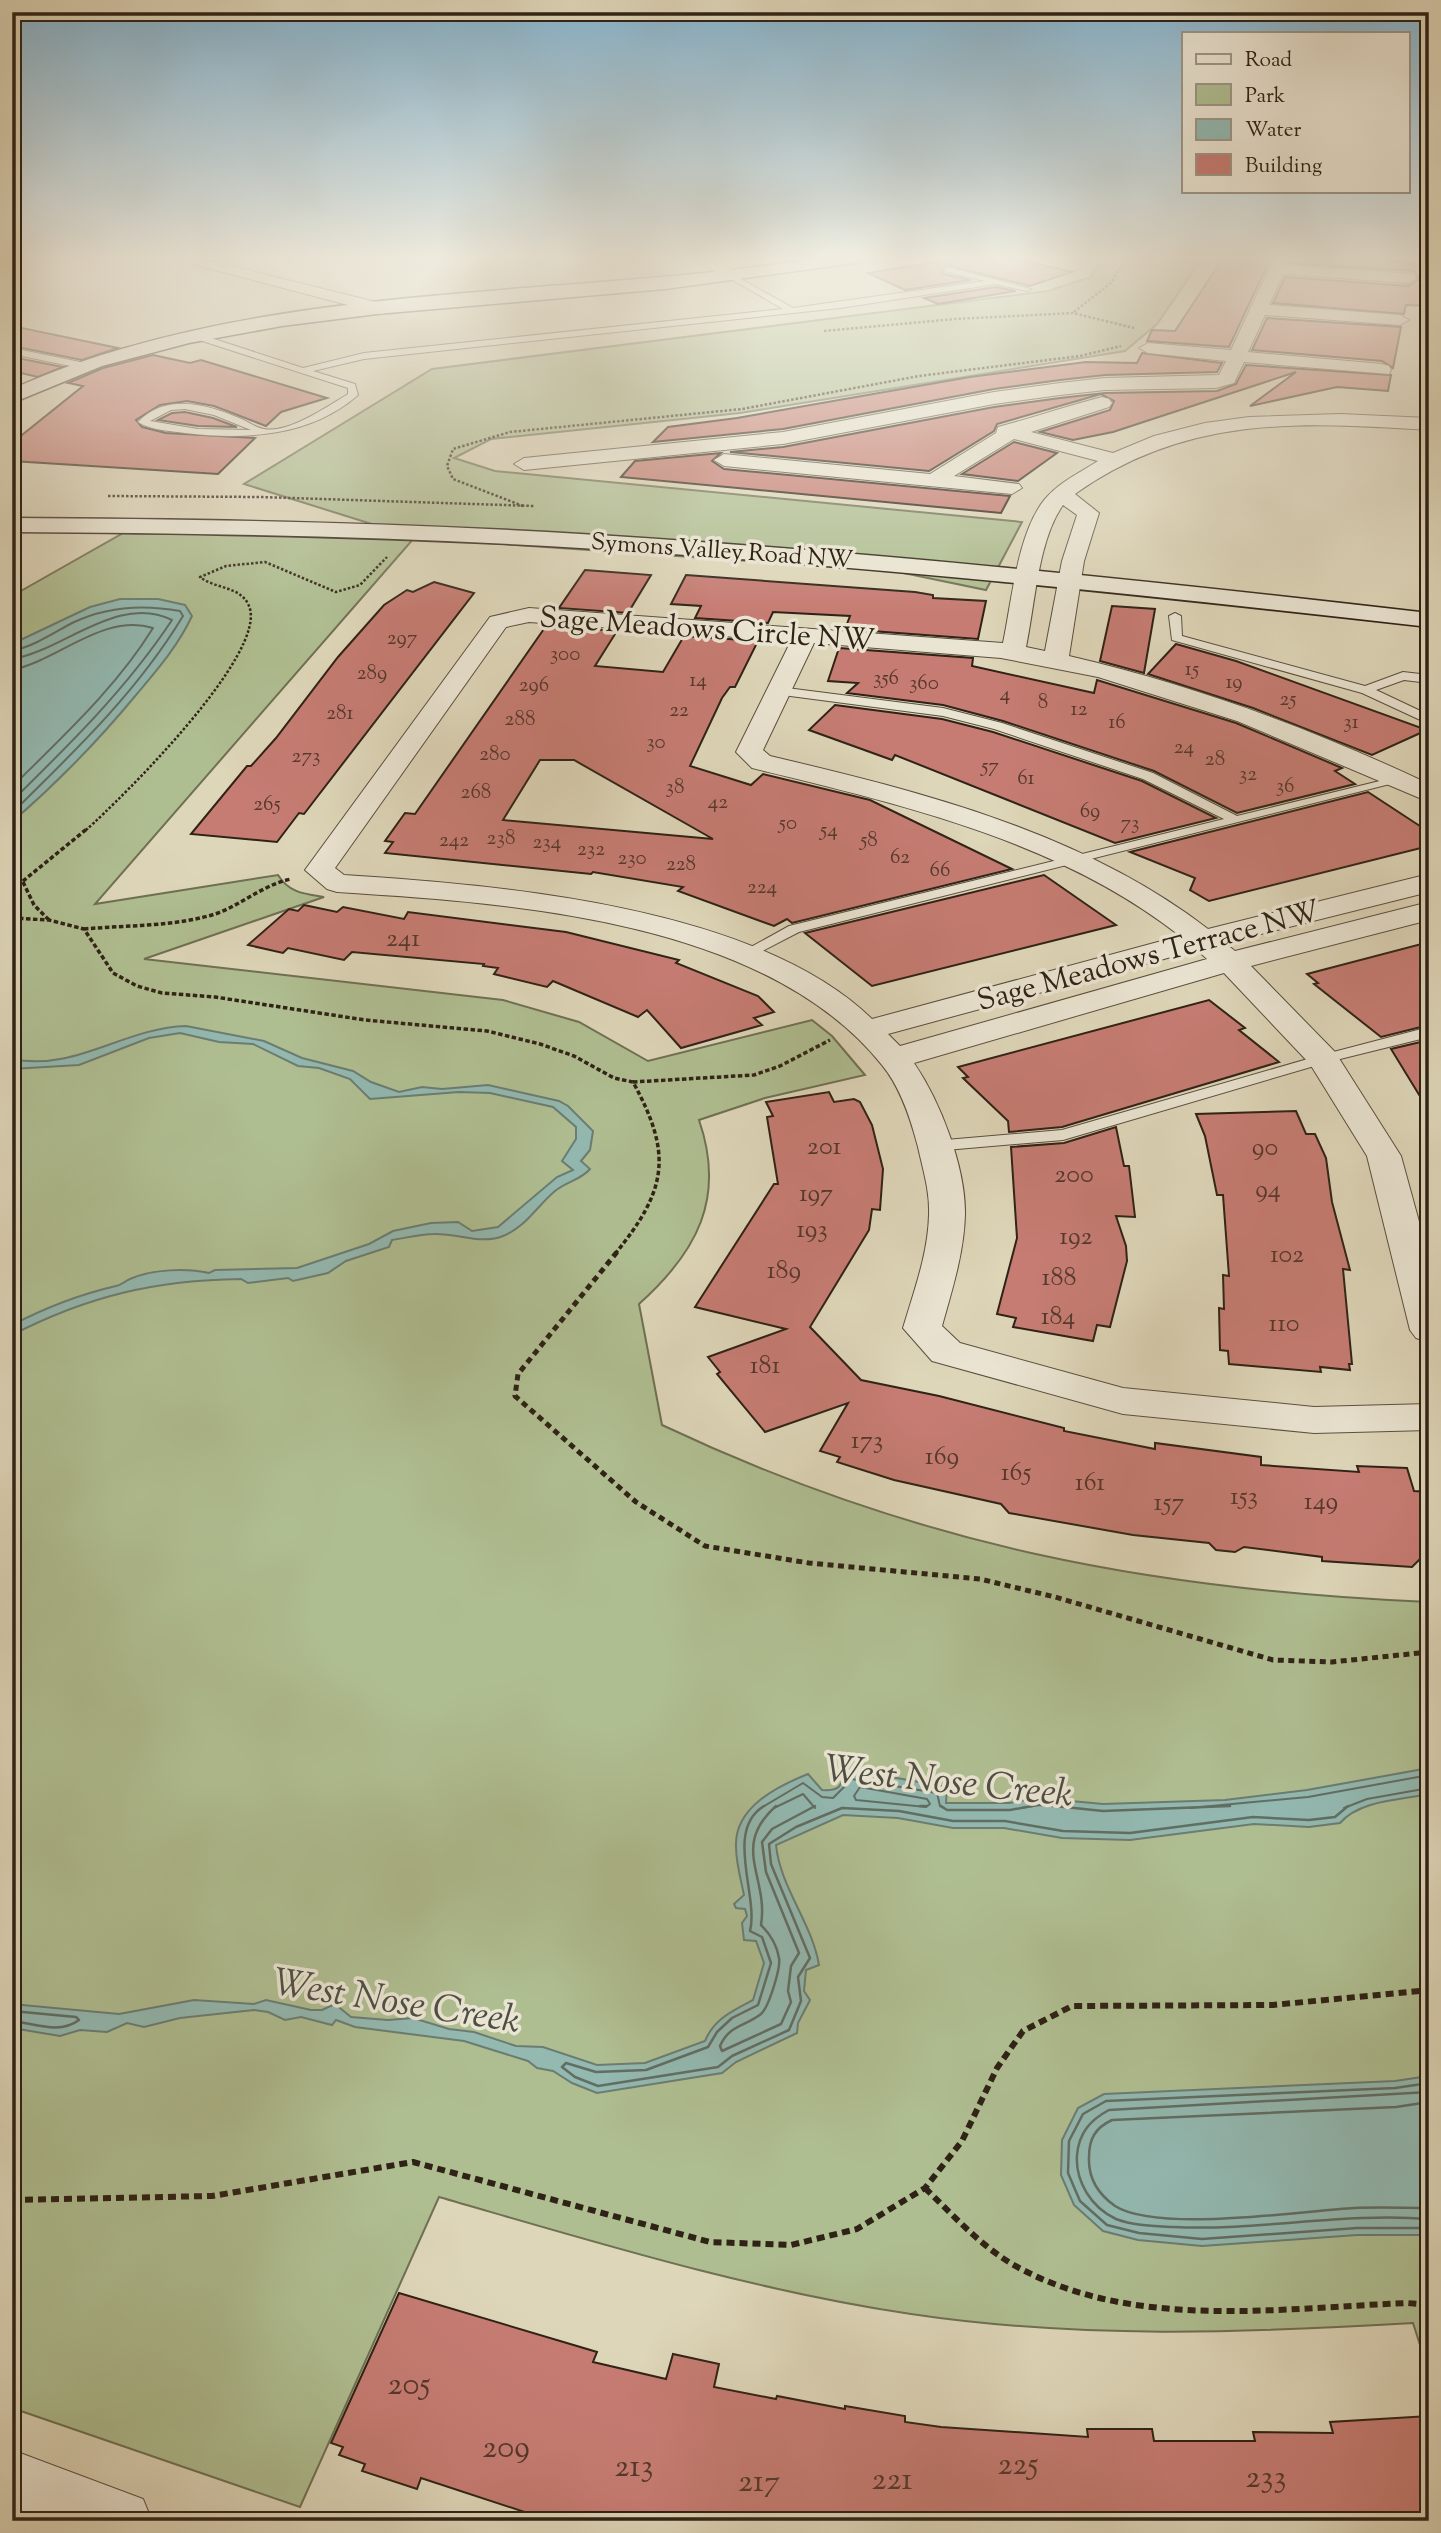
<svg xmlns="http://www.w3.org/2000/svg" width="1441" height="2533" viewBox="0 0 1441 2533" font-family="'Sorts Mill Goudy',serif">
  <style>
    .green { fill: #afbe91; stroke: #6f7054; stroke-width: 2 }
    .water { fill: #93b9b1; stroke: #6b7d73; stroke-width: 2 }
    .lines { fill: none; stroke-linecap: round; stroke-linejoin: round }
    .shore-far1 { stroke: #616e64; stroke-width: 2 }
    .shore { stroke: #616e64; stroke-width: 2.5 }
    .building { fill: #c67c73; stroke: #2f2216; stroke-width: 2; fill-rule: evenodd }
    .lane-casing { stroke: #5b4f3f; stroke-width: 2 }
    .street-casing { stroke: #5b4f3f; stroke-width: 2 }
    .secondary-casing { stroke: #2f2216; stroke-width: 3 }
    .path-far3 { stroke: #2f2216; stroke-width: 2.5; stroke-dasharray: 2.5 2; stroke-linecap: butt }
    .path-far2 { stroke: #2f2216; stroke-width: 3.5; stroke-dasharray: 4.5 2.5; stroke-linecap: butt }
    .path-far1 { stroke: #2f2216; stroke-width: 5; stroke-dasharray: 6 4.5; stroke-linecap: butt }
    .path { stroke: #2f2216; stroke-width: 6; stroke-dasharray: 8 5; stroke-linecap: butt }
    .lane { fill: #eae4d2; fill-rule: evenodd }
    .street { fill: #eae4d2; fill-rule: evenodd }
    .secondary { fill: #eae4d2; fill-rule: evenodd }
    .labels { text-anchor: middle; stroke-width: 7; stroke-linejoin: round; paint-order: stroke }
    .far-number-label { font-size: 21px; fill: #55382d }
    .far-street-label { font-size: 24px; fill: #2f2216; stroke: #eae4d2 }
    .number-label { font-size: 26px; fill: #55382d }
    .street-label { font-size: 30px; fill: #2f2216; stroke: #eae4d2 }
    .near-number-label { font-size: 32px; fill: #55382d }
    .near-water-label { font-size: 38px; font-style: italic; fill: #4d4f44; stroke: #eae4d2 }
  </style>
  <rect width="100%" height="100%" fill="#ded6b9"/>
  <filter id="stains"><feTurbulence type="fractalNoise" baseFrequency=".00286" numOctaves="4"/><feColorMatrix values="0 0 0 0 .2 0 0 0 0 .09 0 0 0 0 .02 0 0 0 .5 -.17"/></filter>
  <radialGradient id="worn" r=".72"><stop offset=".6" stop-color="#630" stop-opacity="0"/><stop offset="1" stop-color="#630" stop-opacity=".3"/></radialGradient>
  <path class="green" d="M1103,258H1197L1199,263L1157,324L1125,351L740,413L491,439L454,458L495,471L1022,522L986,590L894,571L414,538L95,904L278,875C289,893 305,894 324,897L144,959L503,1000L579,1022L648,1061L812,1020L832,1036L865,1075L765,1098L699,1120C726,1198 697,1252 639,1304L662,1425C916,1545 1149,1590 1429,1602V2373L1413,2323C1245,2333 1078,2339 911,2314C750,2290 595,2242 439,2197L300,2507L12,2408V596L125,532L410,536L244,484L432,369L1048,291L1091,277Z"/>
  <g class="water">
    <path d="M120,599H158L185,605L192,616C178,646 157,670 136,695C98,741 57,783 12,822V644L90,607Z"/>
    <path d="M186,1026L264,1041L302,1058L353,1071L371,1082L399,1092L422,1087L442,1089L488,1085L559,1101L568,1106L593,1131L590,1150L581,1161L590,1169C581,1180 567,1181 555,1191C537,1206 526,1227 503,1236C482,1245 457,1233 434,1234C421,1234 405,1238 392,1240L389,1247L346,1261L328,1273L293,1281L288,1278L248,1283L241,1279C156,1280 88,1296 12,1335V1325C45,1308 81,1294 116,1286C122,1285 125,1281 130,1279C153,1269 187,1268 209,1273L215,1270L297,1268L369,1244L393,1231L431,1223L458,1222L472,1231L498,1227L557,1177L573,1170L562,1161L576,1139V1127L553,1107L490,1093L459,1092L370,1099L350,1079L319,1068L298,1066L253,1044L219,1042L180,1033L149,1038L79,1065L12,1069V1059C76,1072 123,1028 186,1026Z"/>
    <path d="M1429,1768V1794C1400,1800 1360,1800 1340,1823L1309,1827L1254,1824L1130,1840L1062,1838L1004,1828H953L898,1818L843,1815L776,1845C780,1887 812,1923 819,1965L806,1970L804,1991L810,2000L798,2023L797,2033L736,2062L722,2073L597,2093L572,2083L553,2071L537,2068L528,2061L464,2041L355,2027L336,2020L332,2025L301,2017L285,2020L268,2012L254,2010L180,2018L144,2027L127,2023L107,2032L80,2030L60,2036L12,2028V2004L119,2014L194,2000L254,2004L266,2000L311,2010H322L335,2004L351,2017L388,2020L413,2018L449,2029L474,2032L516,2046L543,2047L597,2065L645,2063L705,2041C714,2019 732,2011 753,2000L764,1963L756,1941L744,1940L742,1923L747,1916L745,1909L736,1908L734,1904L744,1895C741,1880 736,1863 736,1847C734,1807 778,1786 808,1774L822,1790C838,1791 841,1788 845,1772L858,1771L947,1787L946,1803H1009L1039,1798L1103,1804L1225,1800L1307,1790Z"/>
    <path d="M1429,2076V2235H1357L1202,2246L1138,2240L1103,2231L1074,2205L1061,2175L1062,2140L1078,2108L1104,2094L1395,2081Z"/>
  </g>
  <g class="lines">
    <g class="shore-far1">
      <path d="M12,651C34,646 52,634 72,623C107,606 142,604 180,611L183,616C137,692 75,751 12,813"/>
      <path d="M12,659C63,651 118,593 172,620C127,688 70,744 12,801"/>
      <path d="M12,670C59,660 103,613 153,628C116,688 62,737 12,787"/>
      <path d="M860,1787L927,1799L930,1804L926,1807L856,1800L854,1796Z"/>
      <path d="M761,1808L803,1783L822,1797L833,1798L852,1779L937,1793L940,1806L944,1808"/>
      <path d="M774,1808L803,1794L815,1808"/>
      <path d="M842,1808H845"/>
      <path d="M1021,1808L1040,1805L1073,1808"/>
      <path d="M1190,1808L1308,1797L1429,1775"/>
      <path d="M1344,1808L1367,1799L1429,1788"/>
    </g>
    <g class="shore">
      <path d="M764,1806C724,1830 759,1896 750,1931L762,1937L771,1963L758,2005L732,2018L717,2032L708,2047L646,2070L596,2072L566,2063L562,2067L575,2077L598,2086L718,2067L732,2056L789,2030L801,2001L798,1977L810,1958L771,1864L769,1844L796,1827L842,1808L899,1811L953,1821H1005L1063,1831L1130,1833L1253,1817L1309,1820L1335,1817L1348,1806"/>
      <path d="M776,1806C730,1847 769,1877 761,1925C770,1934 777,1945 779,1958C781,1967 769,2007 761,2014C746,2026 729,2025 720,2046L722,2051L781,2024L791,2002L788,1991L791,1966L799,1953L766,1872L762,1842L772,1829L815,1806"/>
      <path d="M920,1806H927"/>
      <path d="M941,1806L947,1810H1010L1032,1806"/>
      <path d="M1055,1806L1103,1811L1230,1806"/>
      <path d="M12,2011L76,2017L79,2020C59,2035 34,2023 12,2021"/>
      <path d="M1429,2083L1395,2088L1106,2101L1083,2114L1069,2141L1068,2173L1080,2201L1107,2225L1139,2233L1202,2239L1357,2228H1429"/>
      <path d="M1429,2092L1109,2110C1090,2120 1079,2133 1077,2155C1075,2182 1092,2208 1116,2219C1134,2226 1155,2226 1174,2227C1260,2231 1344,2212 1429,2219"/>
      <path d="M1429,2102L1396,2107L1112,2120C1095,2128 1089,2139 1089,2157C1088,2178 1098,2194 1115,2206C1158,2233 1301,2211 1354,2208C1379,2207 1404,2208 1429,2208"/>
    </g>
  </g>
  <g class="building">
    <path d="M962,258H1012L1072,272L1030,286L946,265L941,271L943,274L971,280L905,290L868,273Z"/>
    <path d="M1223,258H1267L1265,270L1229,347L1147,341L1152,330L1175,331Z"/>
    <path d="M1289,258H1356L1414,263L1413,266L1429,267V306L1406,305L1404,314L1273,303L1285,277L1408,286L1419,279L1414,271L1288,263Z"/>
    <path d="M996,287L1016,291L938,304L924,298Z"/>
    <path d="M1267,318L1401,327L1393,368L1382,361L1252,350Z"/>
    <path d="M12,326L118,348L82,360L12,346Z"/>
    <path d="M1142,353L1222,363L1217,372L1105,375L1060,380L994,389L783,429L653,442L668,427L737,418L970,377L1086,362L1137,363Z"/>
    <path d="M153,355L190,363L201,360L327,398L281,412L266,426L214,406L187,401L160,405L136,420L142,427L166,433L255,438L218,474L12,461V443L83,386L68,383L103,368Z"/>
    <path d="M12,357L63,367L38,377L12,371Z"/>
    <path d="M1246,365L1391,375L1388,391L1337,387L1250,406L1296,372L1113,432L1073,440L1040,432L1110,410L1114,401L1101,394L997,424L994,431L929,471L730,452L783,447L994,407L1060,398L1105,393L1217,391L1236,384Z"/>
    <path d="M185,412L213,418L237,427L198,426L158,420L172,413Z"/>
    <path d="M1014,442L1057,453L1018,481L962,474Z"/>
    <path d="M721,453L712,461L724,469L1010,496L1001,513L621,477L635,461Z"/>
    <path d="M585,570L651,575L628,613L559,608Z"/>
    <path d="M686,575L915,592L933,595V598L986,601L978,639L845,629L850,616L773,612L768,623L695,618L701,606L671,604Z"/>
    <path d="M434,582L474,593L304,814L299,813L277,842L191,834L247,766H251L276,738L338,657L384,605L407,590L413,592Z"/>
    <path d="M1112,606L1155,609L1144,673L1100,661Z"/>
    <path d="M546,626L617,631L595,666L663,672L684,636L758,641L735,687H730L722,698L690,766L751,785L763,774L870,800L1012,869L792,923L787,919L774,926L678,891L683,887L593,872L591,874L385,853L393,842L385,841L405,813L415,814ZM540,760H574L713,839L503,820Z"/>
    <path d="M1176,644L1236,661L1427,730L1372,755L1253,708L1148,674Z"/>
    <path d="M839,648L973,658L972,666L1094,693L1097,680L1236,723L1342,768L1335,771L1355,784L1237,813L1154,771L1003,721L943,705L847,693L858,683L828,681Z"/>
    <path d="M835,705L942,719L993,732L1142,781L1216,818L1115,843L895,755L892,760L809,730Z"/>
    <path d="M1368,792L1429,832V846L1209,901L1190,890L1195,878L1130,852Z"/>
    <path d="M1044,875L1116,925L872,986L805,933Z"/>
    <path d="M304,905L337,912L343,907L404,919L408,912L566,932L679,960L676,963L758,996L774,1012L754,1018L762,1025L681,1048L647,1010L638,1017L553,981L547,987L494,974L498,968L483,966L484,964L352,952L344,960L288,948L283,953L248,945L289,909L298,911Z"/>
    <path d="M1429,942V1025L1381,1037L1314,984L1318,983L1307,974Z"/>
    <path d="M1209,1000L1245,1028L1239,1030L1279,1062L1062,1127L1009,1132L1008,1121L963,1078L968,1077L958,1067Z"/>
    <path d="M1429,1040V1111L1391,1049Z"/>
    <path d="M829,1092L834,1102L854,1099L860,1102L872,1125L883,1169L880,1210L872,1209L869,1230L810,1327L861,1380L939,1396L1064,1428V1431L1155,1449V1443L1261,1457V1465L1359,1472L1357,1466L1407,1468L1414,1491L1429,1492V1559H1420L1412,1567L1322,1561V1557L1244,1547L1235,1552L1216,1550L1209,1543L1133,1535L1009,1513L1001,1504L894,1480L837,1462L840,1457L820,1451L848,1403L765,1432L717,1374L720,1372L708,1357L786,1329L695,1307L774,1184H778L767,1117L773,1116L766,1102Z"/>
    <path d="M1296,1111L1306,1134H1315L1326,1158L1332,1202L1350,1270L1343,1269L1352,1364H1349L1350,1370L1320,1367L1321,1372L1229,1364L1228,1351L1220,1350L1219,1308L1224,1309L1223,1275L1229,1276L1223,1195H1217L1205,1136L1196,1114Z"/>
    <path d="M1116,1127L1124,1166H1129L1135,1217L1116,1216L1126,1246L1127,1261L1110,1327L1097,1325L1093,1341L1013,1327L1016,1318L997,1314L1017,1238L1011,1147L1064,1143Z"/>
    <path d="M399,2293L597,2352L593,2362L666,2379L673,2354L719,2364L714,2387L776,2399L777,2396L845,2409V2406L905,2416V2422L941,2427L1088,2437L1087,2429H1152L1154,2441H1255L1253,2432L1333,2433L1330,2422L1429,2416V2521H552L421,2478L417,2489L362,2471L365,2464L339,2455L343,2447L331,2443Z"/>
  </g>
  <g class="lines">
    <defs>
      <g id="lane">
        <path d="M947,267L1031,289L1027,291L996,284L840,308L364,359L313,371L355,384L358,395C310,437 245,440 185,433C170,431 150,430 138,422C166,393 206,404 239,418C247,421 256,428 264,429C288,434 328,406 348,394V388L196,339L199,334L303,368L364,353L783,309L729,278L732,274L793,308L985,281L944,271ZM185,409L214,415L251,430L198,429L150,421L171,410Z"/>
        <path d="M12,348L85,363L89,366L85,369L12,354Z"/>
        <path d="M1175,613L1181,616L1182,636L1365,686L1403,672L1429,675V683L1404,680L1376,690L1429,715V724L1362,693L1172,640L1169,616Z"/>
        <path d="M779,687L943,708L1002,723L1153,773L1237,816L1400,776L1406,780L799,932L745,960L740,959V953L789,926L1224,819L1143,779L994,729L943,716L775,694L773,691Z"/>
        <path d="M1429,1027V1037L1328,1062L1063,1140L934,1151L926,1146L934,1141L1062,1130L1318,1056Z"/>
      </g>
      <g id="street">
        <path d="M169,258H198L388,305L391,309L382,314Z"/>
        <path d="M696,258H716L740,276L738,280H726Z"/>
        <path d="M1270,258H1286L1285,265L1414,274L1416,278L1408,283L1283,274L1269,305L1400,315L1409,320L1400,325L1265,315L1248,352L1382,364L1389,366L1391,370L1389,374L1244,362L1234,383L1216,388L1105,390L1060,395L994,404L783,444L524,470L514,464L524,458L783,432L994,392L1060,383L1105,378L1219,375L1226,361L1148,353L1139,348L1148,343L1231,350L1268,271Z"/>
        <path d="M1102,397L1109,399L1112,403L1109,407L1031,432L1113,453L1154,436L1205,423L1249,417L1340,414L1429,418V430C1300,422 1186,415 1075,494L1099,513L1084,561L1069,656C1194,685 1313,729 1429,784V802L1237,721L1098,677L1001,658L814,643L763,750L770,756C922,792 1082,832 1208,929L1429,874V892L1225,943L1235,951L1429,902V920L1251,966L1335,1052L1401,1156L1429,1258V1342L1416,1338L1410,1330L1367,1156L1310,1064L1224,973L914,1063C940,1101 966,1167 965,1215C964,1253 952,1290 942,1326L960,1343L1123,1388L1314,1407L1429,1404V1430L1314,1433L1123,1414L932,1361L903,1328C914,1291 928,1254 929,1215C930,1191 923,1170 918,1147C911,1120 901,1088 882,1065C765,919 510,903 337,892L327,889L305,870L490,617L529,608L1003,643C1012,601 1017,533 1045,499C1059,482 1081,472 1098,461L1014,439L954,476L1019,484L1022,488L1012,494L724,466L714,460L724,454L930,474L996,433L998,427C1032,418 1067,406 1102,397ZM1063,505L1077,515L1062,561L1045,651L1026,647C1035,605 1038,540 1063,505ZM529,622L791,641L736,752L752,768C899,804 1058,840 1180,936L872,1019C756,906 500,885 344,875L335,868L506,627ZM1197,950L1207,959L900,1046L888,1034Z"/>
        <path d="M12,2450L143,2499L152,2521H36L12,2512Z"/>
      </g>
      <g id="secondary">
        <path d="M820,258H863L855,263L665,289L377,314L282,326L189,343L102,366L12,403V389C258,279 556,300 820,258Z"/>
        <path d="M12,518C191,519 369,522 547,532C842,549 1136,579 1429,613V627C1136,594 842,563 547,546C369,536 191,533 12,532Z"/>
      </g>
    </defs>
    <use href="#lane" class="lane-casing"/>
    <use href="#street" class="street-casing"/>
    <use href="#secondary" class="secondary-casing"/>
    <g class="path-far3">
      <path d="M1074,312L1112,282L1125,258"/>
      <path d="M824,331L955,319L1073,313L1134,328"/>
      <path d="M108,496L261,497L534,506"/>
      <path d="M523,506L453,479L447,466L453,449L510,432L742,409L919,376L1080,356L1121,346"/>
      <path d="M86,830C121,799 269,653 249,606C241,586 215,589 200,577L226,566L265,562L336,592L360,585L387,557"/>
    </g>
    <g class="path-far2">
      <path d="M23,882L34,905L49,920"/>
      <path d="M12,890L88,828"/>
      <path d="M12,918L49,920L84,929L113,973L137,986L162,993L215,997L365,1020L487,1031L540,1044L574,1056L614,1078L633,1082C673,1155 667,1190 615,1254"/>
      <path d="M84,929C128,925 176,927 218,913C244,903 263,885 291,879"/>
      <path d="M633,1082L754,1075L780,1066L830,1040"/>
    </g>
    <path class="path-far1" d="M617,1252L518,1374L515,1396L636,1502L705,1546L809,1563L980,1579L1055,1597L1273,1660L1332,1662L1429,1652"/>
    <g class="path">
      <path d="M925,2188C955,2217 985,2251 1023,2270C1139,2330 1281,2308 1407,2303L1429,2305"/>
      <path d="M12,2200L212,2196L413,2162L710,2242L791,2245L857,2229L925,2188L962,2141L997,2068L1023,2031L1072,2006L1273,2005L1429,1990"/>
    </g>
    <use href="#lane" class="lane"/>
    <use href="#street" class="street"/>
    <use href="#secondary" class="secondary"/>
  </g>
  <linearGradient id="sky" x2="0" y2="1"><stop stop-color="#86b6d2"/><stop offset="0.42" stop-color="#f0ede0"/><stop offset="1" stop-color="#f0ede0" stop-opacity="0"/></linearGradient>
  <rect width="1441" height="613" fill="url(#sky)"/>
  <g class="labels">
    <g class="far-number-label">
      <text x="402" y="644">297</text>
      <text x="565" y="660">300</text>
      <text x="1192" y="675">15</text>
      <text x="372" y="679">289</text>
      <text x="886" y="684">356</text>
      <text x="698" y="686">14</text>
      <text x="1234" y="688">19</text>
      <text x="924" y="689">360</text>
      <text x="534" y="691">296</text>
      <text x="1005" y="700">4</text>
      <text x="1288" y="705">25</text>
      <text x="1043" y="708">8</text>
      <text x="1079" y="715">12</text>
      <text x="679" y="716">22</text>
      <text x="340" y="719">281</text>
      <text x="520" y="725">288</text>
      <text x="1117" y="728">16</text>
      <text x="1351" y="728">31</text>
      <text x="656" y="748">30</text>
      <text x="1184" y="753">24</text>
      <text x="495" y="760">280</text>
      <text x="306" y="762">273</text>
      <text x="1215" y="765">28</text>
      <text x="990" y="772">57</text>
      <text x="1248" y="780">32</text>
      <text x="1026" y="784">61</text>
      <text x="1285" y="792">36</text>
      <text x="675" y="793">38</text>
      <text x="476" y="798">268</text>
      <text x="718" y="808">42</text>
      <text x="267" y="810">265</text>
      <text x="1090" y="817">69</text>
      <text x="788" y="829">50</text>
      <text x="1130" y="829">73</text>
      <text x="829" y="836">54</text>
      <text x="501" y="844">238</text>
      <text x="454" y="846">242</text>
      <text x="869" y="846">58</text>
      <text x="547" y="848">234</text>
      <text x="591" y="855">232</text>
      <text x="900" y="863">62</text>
      <text x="632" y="864">230</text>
      <text x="681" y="870">228</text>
      <text x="940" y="876">66</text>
      <text x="762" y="893">224</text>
    </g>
    <g class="far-street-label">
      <text transform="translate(722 550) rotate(4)" y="8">Symons Valley Road NW</text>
    </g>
    <g class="number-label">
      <text x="403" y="946">241</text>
      <text x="824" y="1154">201</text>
      <text x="1265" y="1155">90</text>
      <text x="1074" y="1182">200</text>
      <text x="1268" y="1197">94</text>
      <text x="816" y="1201">197</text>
      <text x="812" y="1237">193</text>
      <text x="1076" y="1244">192</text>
      <text x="1287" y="1262">102</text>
      <text x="784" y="1278">189</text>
      <text x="1059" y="1285">188</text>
      <text x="1058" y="1324">184</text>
      <text x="1284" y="1331">110</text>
      <text x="765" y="1373">181</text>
      <text x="867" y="1448">173</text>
      <text x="942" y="1464">169</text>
      <text x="1016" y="1480">165</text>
      <text x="1090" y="1490">161</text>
      <text x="1244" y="1504">153</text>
      <text x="1321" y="1509">149</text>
      <text x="1169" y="1510">157</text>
    </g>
    <g class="street-label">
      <text transform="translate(707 628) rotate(4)" y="10">Sage Meadows Circle NW</text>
      <text transform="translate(1148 955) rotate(-15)" y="10">Sage Meadows Terrace NW</text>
    </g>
    <g class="near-number-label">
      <text x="409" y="2394">205</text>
      <text x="506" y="2457">209</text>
      <text x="1018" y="2474">225</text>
      <text x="634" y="2476">213</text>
      <text x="1266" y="2487">233</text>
      <text x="892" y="2489">221</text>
      <text x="759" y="2491">217</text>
    </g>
    <g class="near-water-label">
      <text transform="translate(949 1780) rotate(6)" y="13">West Nose Creek</text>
      <text transform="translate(397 2000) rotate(9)" y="13">West Nose Creek</text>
    </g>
  </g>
  <rect width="1441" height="2533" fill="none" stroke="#ded6b9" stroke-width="42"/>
  <rect x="14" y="14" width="1413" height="2505" fill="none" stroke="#2f2216" stroke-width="3.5"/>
  <rect x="21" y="21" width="1399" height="2491" fill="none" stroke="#2f2216" stroke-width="2"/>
  <rect x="1182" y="32" width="228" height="161" fill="#eae4d2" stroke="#9f9687" stroke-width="2"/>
  <rect x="1196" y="54" width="35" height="10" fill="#eae4d2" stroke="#9f9687" stroke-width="2"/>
  <text x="1245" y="66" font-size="21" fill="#2f2216">Road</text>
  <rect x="1196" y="84" width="35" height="21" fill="#afbe91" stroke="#9f9687" stroke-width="2"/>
  <text x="1245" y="102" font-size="21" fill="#2f2216">Park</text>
  <rect x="1196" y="119" width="35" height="21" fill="#93b9b1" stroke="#9f9687" stroke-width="2"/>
  <text x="1245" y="136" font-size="21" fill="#2f2216">Water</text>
  <rect x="1196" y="154" width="35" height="21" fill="#c67c73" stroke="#9f9687" stroke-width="2"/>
  <text x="1245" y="172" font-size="21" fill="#2f2216">Building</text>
  <rect width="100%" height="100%" filter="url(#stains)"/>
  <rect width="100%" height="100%" fill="url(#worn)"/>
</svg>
